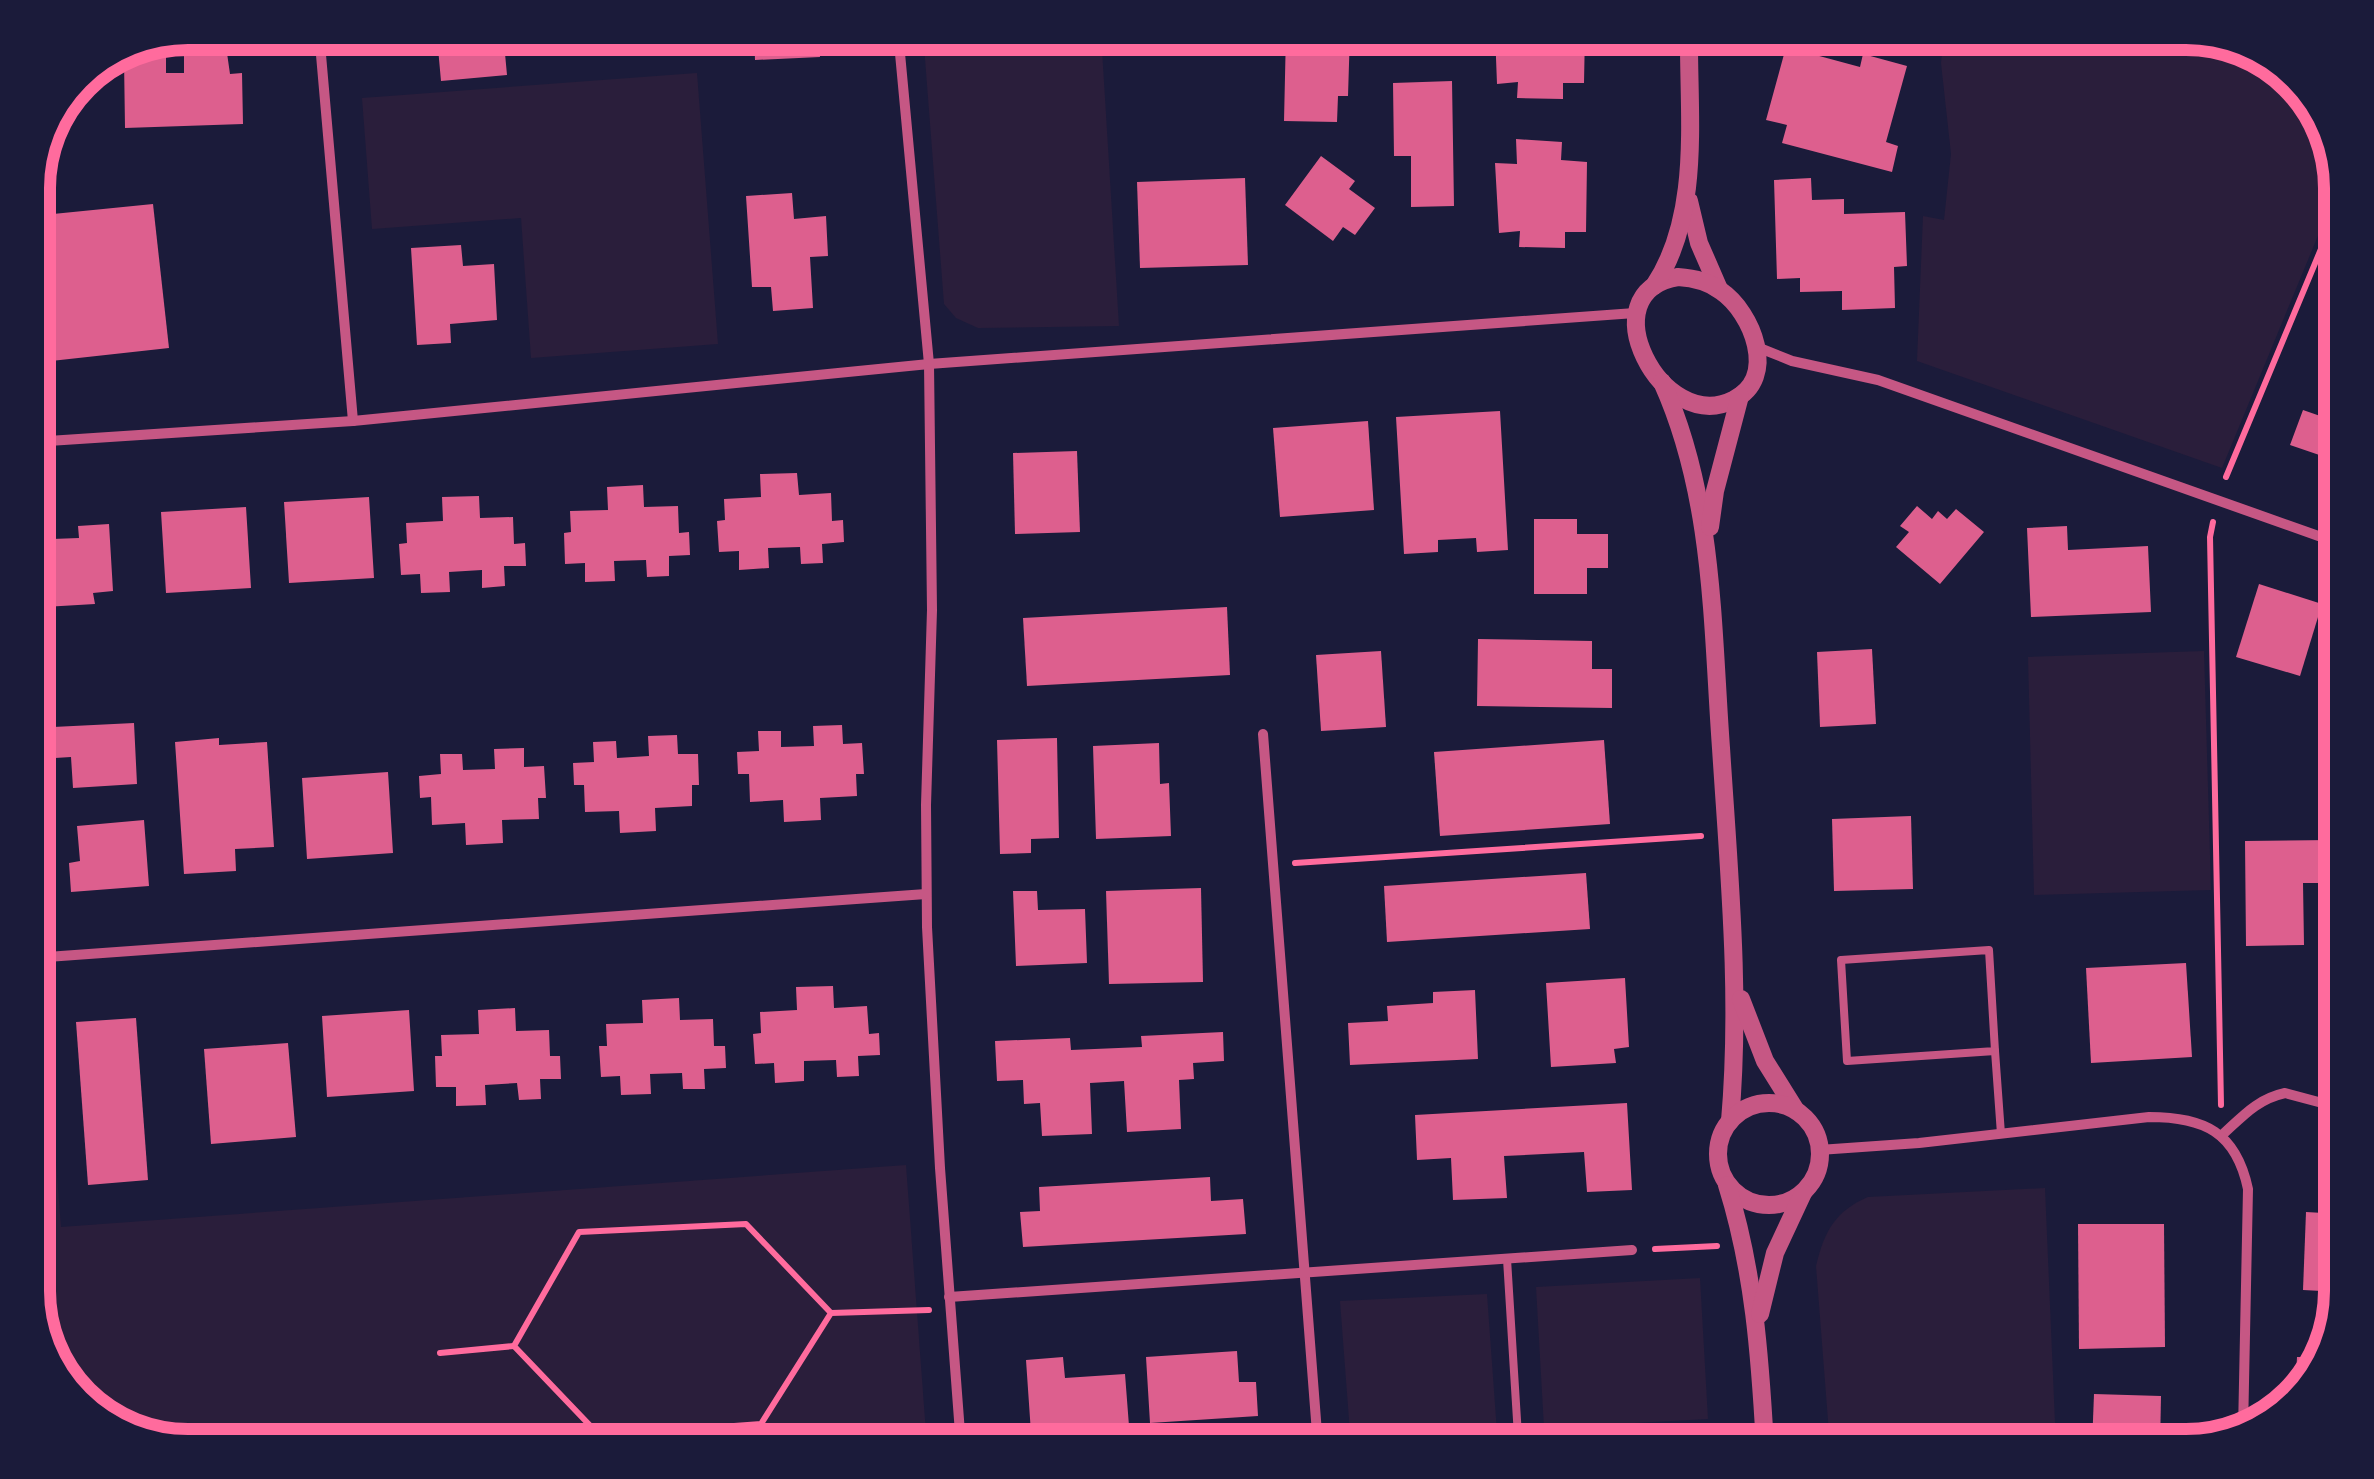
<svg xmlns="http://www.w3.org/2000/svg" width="2374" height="1479" viewBox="0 0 2374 1479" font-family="Barlow,sans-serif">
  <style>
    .green { fill: #2a1e3b }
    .building { fill: #dd5f8e }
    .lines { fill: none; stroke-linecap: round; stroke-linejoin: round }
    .path { stroke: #ff6b9d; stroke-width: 6 }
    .service { stroke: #c65784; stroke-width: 8 }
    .minor { stroke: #c65784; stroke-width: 10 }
    .tertiary { stroke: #c65784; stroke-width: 18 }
    .rim { fill: none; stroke: #ff6b9d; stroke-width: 12 }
  </style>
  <rect width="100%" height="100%" fill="#1b1b3a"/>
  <g class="green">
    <path d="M923,33H1101L1119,326L978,328L956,318L944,304Z"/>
    <path d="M1944,33H2186L2272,58L2320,110L2341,180L2222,468L1917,361L1923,216L1944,220L1951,154L1941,63Z"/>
    <path d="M697,73L718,344L531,358L521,218L372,229L362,98Z"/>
    <path d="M2204,651L2211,890L2034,895L2028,657Z"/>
    <path d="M52,1111L61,1227L906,1165L927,1446H188L102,1421L54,1369L33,1301V1112Z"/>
    <path d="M2045,1188L2056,1446H1830L1816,1266C1824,1232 1835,1211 1868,1197Z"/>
    <path d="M1700,1278L1708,1419L1544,1428L1536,1287Z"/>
    <path d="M1487,1294L1498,1446H1351L1340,1301Z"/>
  </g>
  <g class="building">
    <path d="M396,32H503L507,75L441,81L437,37L397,40Z"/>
    <path d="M754,32H819L820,57L755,60Z"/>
    <path d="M1286,32H1350L1348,96H1338L1337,122L1284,121Z"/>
    <path d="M1495,32H1585L1584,83H1563V99L1517,98L1518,82L1497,84Z"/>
    <path d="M162,43H166V73H184V52L227,53L230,74L242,73L243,124L125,128L124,59Z"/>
    <path d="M1786,47L1860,67L1863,54L1907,66L1886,142L1898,146L1892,172L1782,143L1787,125L1766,120Z"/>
    <path d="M1452,81L1454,206L1411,207V156H1394L1393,83Z"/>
    <path d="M1516,139L1562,142L1561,160L1587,162L1586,232H1565V248L1519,247L1520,231L1499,233L1495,163L1517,164Z"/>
    <path d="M1321,156L1355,181L1349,189L1375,208L1355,235L1343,227L1333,241L1285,205Z"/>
    <path d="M1245,178L1248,265L1140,268L1137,182Z"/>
    <path d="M1811,178L1812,200L1844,199V214L1905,212L1907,266L1894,267L1895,308L1842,310V291L1800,292V278L1777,279L1774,180Z"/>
    <path d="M792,193L794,219L826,216L828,256L810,257L813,308L773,311L771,287H752L746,196Z"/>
    <path d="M153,204L169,348L33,363V216Z"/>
    <path d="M461,245L463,266L494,264L497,320L450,324L451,343L417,345L411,248Z"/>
    <path d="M2341,377V431L2331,459L2290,445L2303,410L2326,418Z"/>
    <path d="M1500,411L1508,550L1477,552L1476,538L1438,540V552L1404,554L1396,417Z"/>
    <path d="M1368,421L1374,510L1280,517L1273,428Z"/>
    <path d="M1077,451L1080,532L1015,534L1013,453Z"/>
    <path d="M797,473L799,495L831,493L832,521L843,520L844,542L822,544L823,563L801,564L800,547L768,548L769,568L739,570V551L719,552L717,521L725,520L724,499L761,497L760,474Z"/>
    <path d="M643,485L644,507L678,506L679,533L689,532L690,555L669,556V576L647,577L646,560L614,561L615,581L585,582V563L565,564L564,533L571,532L570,511L608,510L607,487Z"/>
    <path d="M479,496L480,518L513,517L514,544L525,543L526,566H504L505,586L482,588V570L449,572L450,592L421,593L420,574L401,575L399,544L407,543L406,523L443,521L442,497Z"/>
    <path d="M369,497L374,578L289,583L284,502Z"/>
    <path d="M1917,506L1932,519L1938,511L1947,519L1956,509L1984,532L1940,584L1896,547L1909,532L1900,526Z"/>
    <path d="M246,507L251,588L166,593L161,512Z"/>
    <path d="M1534,519H1577V534H1608V568H1587V594H1534Z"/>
    <path d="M109,524L113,591L93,593L95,604L44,607L41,562H53L52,539L79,538L78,526Z"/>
    <path d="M2067,526L2068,550L2148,546L2151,612L2031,617L2027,528Z"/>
    <path d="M2259,584L2322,604L2300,676L2236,657Z"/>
    <path d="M1227,607L1230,675L1027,686L1023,618Z"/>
    <path d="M1478,639L1592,641V669H1612V708L1477,706Z"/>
    <path d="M1872,649L1876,724L1820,727L1817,652Z"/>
    <path d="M1381,651L1386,727L1321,731L1316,655Z"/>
    <path d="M134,723L137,784L73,788L71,757L55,758L53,727Z"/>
    <path d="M842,725L843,744L862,743L864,774H856L857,796L820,798L821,820L784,822L783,800L750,802L749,774H738L737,752L759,751L758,731H781V747L814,746L813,726Z"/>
    <path d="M677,735L678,754H698L699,785H692V806L655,808L656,831L620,833L619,811L585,812L584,785H574L573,763L594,762L593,742L616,741L617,758L649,756L648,736Z"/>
    <path d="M219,738V745L267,742L274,847L235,849L236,871L184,874L175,742Z"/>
    <path d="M1057,738L1059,838L1031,839V853L1000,854L997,740Z"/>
    <path d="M1604,740L1610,824L1440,836L1434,752Z"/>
    <path d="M1159,743L1160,784L1169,783L1171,836L1096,839L1093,746Z"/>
    <path d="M524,748V767L544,766L546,798H538L539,819L502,820L503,843L466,845L465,823L432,825L431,797L420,798L419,776L441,774L440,754H462L463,770L495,769L494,749Z"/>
    <path d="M388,772L393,853L307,859L302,778Z"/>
    <path d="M1911,816L1913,889L1834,891L1832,819Z"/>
    <path d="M144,820L149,886L71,892L69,863L80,861L77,826Z"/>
    <path d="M2333,840V883H2303L2304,945L2246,946L2245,841Z"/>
    <path d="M1586,873L1590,929L1387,942L1384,886Z"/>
    <path d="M1201,888L1203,982L1109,984L1106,891Z"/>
    <path d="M1013,891H1037L1038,910L1085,909L1087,963L1016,966Z"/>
    <path d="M2186,963L2192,1057L2091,1063L2086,968Z"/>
    <path d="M1625,978L1629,1047L1614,1049L1616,1063L1551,1067L1546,983Z"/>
    <path d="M833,986L834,1008L867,1006L869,1034L879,1033L880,1055L858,1056L859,1076L837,1077L836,1060L804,1061V1081L775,1083L774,1063L755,1064L753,1034L761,1033L760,1012L797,1010L796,987Z"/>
    <path d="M1475,990L1478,1059L1350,1065L1348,1023L1388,1021L1387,1006L1433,1003V992Z"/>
    <path d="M679,998L680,1020L713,1019L714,1046H725L726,1068L704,1069L705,1089H683L682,1073L650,1074L651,1094L621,1095L620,1076L601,1077L599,1046H607L606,1024L643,1023L642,1000Z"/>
    <path d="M515,1008L516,1031L549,1030L550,1056H560L561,1079H540L541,1099L519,1100L517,1083L485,1085L486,1105L456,1106V1087H436L435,1056H442L441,1035L479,1034L478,1010Z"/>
    <path d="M409,1010L414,1091L327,1097L322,1016Z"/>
    <path d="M136,1018L148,1180L88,1185L76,1022Z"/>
    <path d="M1223,1032L1224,1061L1193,1063L1194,1079L1179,1080L1181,1129L1127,1132L1124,1081L1090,1083L1092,1134L1042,1136L1040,1103L1024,1104L1023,1080L997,1081L995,1041L1070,1038L1071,1050L1142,1047L1141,1036Z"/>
    <path d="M288,1043L296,1137L211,1144L204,1049Z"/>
    <path d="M1627,1103L1632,1190L1587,1192L1584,1152L1504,1156L1507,1198L1453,1200L1451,1158L1417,1160L1415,1115Z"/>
    <path d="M1210,1177L1211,1201L1243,1199L1246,1234L1023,1247L1020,1212L1040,1211L1039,1187Z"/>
    <path d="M2306,1212L2341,1214V1292L2303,1290Z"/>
    <path d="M2078,1224H2164L2165,1347L2079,1349Z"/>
    <path d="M2311,1335L2328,1336L2316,1377L2295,1396L2297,1357H2310Z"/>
    <path d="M1237,1351L1239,1382H1256L1258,1416L1150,1423L1146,1357Z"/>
    <path d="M1063,1357L1065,1378L1125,1374L1129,1426L1031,1433L1026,1360Z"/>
    <path d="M2094,1394L2161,1396L2160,1446H2092Z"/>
  </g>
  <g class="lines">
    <g class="path">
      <path d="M2226,477L2341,201"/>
      <path d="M2213,522L2210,537L2221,1105"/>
      <path d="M1295,863L1701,836"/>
      <path d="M746,1224L831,1313L761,1424L600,1436L514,1346L579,1232Z"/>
      <path d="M1655,1249L1717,1246"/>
      <path d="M831,1313L929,1310"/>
      <path d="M440,1353L514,1346"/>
    </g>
    <g class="service">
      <path d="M37,812L48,956"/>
      <path d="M1989,950L1995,1051L1847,1061L1841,960Z"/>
      <path d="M1995,1051L2001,1134"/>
      <path d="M1507,1259L1518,1436"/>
    </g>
    <g class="minor">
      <path d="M319,32L353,421"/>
      <path d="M898,32L929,364L932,610L926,805L927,927L940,1168L961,1446"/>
      <path d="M1757,347L1792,361L1878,380L2341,544"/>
      <path d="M33,442L353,421L929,364L1635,313"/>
      <path d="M1263,734L1318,1446"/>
      <path d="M33,958L926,894"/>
      <path d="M2221,1136C2242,1117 2257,1099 2285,1093L2341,1108"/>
      <path d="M1819,1150L1919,1143L2149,1117C2204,1117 2236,1132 2248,1189L2243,1431"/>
      <path d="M949,1297L1632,1250"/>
    </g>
    <g class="tertiary">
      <path d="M1689,201L1699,243L1719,289"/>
      <path d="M1678,277C1694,278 1708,281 1721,291C1752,312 1779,378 1733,400C1662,436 1587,291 1678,277Z"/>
      <path d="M1654,286C1702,214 1688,115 1689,32"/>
      <path d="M1662,382C1714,497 1712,625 1721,748C1729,873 1741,996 1730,1121"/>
      <path d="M1710,527L1715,491L1740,396"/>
      <path d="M1741,999L1765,1061L1795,1109"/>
      <circle cx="1769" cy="1154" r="51"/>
      <path d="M1727,1185C1754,1271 1760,1357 1765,1446"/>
      <path d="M1760,1314L1775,1253L1803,1193"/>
    </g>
  </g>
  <path d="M0 0H2374V1479H0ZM188 50H2186A138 138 0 0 1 2324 188V1291A138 138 0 0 1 2186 1429H188A138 138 0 0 1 50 1291V188A138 138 0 0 1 188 50Z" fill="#1b1b3a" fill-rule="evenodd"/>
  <path class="rim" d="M188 50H2186A138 138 0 0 1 2324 188V1291A138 138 0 0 1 2186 1429H188A138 138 0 0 1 50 1291V188A138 138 0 0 1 188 50Z"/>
</svg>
